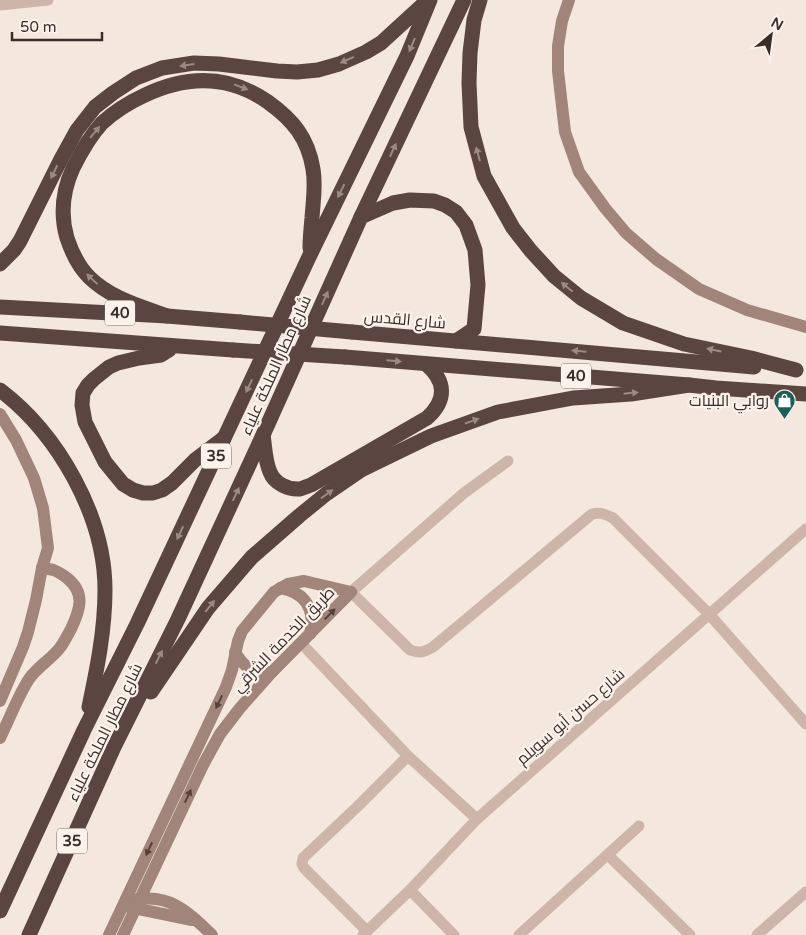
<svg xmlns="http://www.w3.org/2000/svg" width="806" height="935" viewBox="0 0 806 935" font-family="'Varela Round',Cairo,sans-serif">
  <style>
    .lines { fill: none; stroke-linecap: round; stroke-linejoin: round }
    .street { stroke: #cdb6a9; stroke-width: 11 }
    .secondary { stroke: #a1847a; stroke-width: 12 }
    .highway { stroke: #5b4540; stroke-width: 15 }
    .highway-bridge { stroke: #5b4540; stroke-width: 15 }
    .oneway { fill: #9b8a84 }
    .oneway2 { fill: #54433d }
    .labels { text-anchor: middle; stroke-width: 4.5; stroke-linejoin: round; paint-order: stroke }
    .shield { fill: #fbf2eb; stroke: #746863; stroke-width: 1 }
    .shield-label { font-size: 15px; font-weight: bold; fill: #3a2d29 }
    .street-label { font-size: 16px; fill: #3a2d29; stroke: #fbf2eb }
    .poi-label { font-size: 16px; fill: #3a2d29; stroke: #fbf2eb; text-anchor: end }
  </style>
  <rect width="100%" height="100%" fill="#f4e7de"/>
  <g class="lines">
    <g class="street">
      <path d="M0,5L48,0"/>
      <path d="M508,461L464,493L351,592L410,650C420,654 424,652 433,647L592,514C600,512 605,514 613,518L709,614L806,724"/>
      <path d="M301,643L408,756L477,819"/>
      <path d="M608,855L690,935"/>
      <path d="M410,890L454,935"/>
      <path d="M367,931L304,868L302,864L303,858L357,807L408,756"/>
      <path d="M363,935L410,890L477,819L806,529"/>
      <path d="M519,935L639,826"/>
      <path d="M757,935L806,892"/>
    </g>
    <g class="secondary">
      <path d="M569,0L562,21L558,46V71L565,132L579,172L605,208L626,233L656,259L699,289L747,310L806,327"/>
      <path d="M0,414L16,440L34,478L43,508L48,548L42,568L36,600L28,632L23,647L0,701"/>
      <path d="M280,588C305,592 316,609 310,634"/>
      <path d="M235,652C245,669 253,673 272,672"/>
      <path d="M0,738C9,720 18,696 29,679C37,667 50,660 59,649C64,643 67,636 71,629C80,610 86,593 67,578C58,571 53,569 42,568"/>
      <path d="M134,900C170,893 188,912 212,935"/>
      <path d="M129,907L192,920"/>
      <path d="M109,935L226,687L232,670L238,641L242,631L274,592L288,584L304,581L351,592"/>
      <path d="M123,935L203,765L220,734L240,708L272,672L351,592"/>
    </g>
    <g class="highway">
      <path d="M480,0L474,20L470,53L469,83L471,127L484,176L513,228L531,251L554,276L581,298L623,323L684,344L751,358L796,370"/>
      <path d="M361,217L393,203L410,200L434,201L445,205L456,212L466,225L475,250L478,285L474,329L456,341"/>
      <path d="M0,264L14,250L20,241L61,159L77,130L95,107L113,93L136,78L162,68L194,63L219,64L277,71L297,72L318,70L339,64L366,52L381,43L428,0"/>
      <path d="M0,307L167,316L240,322"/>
      <path d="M167,316C140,306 110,298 89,277C78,266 72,253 67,238C60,214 63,190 73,168C81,152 90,136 102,123C114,112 128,103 143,96C186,75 228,74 268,102C293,120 308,138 313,169C316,186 313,202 312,218C311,228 310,238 310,248"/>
      <path d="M352,332L754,367"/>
      <path d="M0,333L233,350"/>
      <path d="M171,346L169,350L161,355L139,358L118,363L109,367L94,379L88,385L83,393L82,405L85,422L105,462L123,484L133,490L143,493H153L162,490L172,483L195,460L224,438"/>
      <path d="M345,357L689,385L716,388L806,394"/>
      <path d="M0,390C58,434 105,516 105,590C105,630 97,669 89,707"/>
      <path d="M263,435C265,447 265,461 270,472C274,483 288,490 300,489C303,488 308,486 311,485L427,418C447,400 446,381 426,364"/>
      <path d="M151,692L208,608L252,557L299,516L326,494L361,470L431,436L498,412L573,398L631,394L689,385"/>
      <path d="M0,911L84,730L137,624L309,257L407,56L430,0"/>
      <path d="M29,935L114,747L178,619L263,435L361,217L464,0"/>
    </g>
    <g class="highway-bridge">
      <path d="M240,322L352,332"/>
      <path d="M233,350L345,357"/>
    </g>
  </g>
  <defs><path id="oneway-solid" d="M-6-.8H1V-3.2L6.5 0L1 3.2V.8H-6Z" transform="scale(1.25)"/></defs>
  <g class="oneway">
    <use href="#oneway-solid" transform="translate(412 45) rotate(113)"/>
    <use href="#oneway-solid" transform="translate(347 60) rotate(156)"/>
    <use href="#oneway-solid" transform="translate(187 65) rotate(172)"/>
    <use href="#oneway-solid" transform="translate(241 87) rotate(21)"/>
    <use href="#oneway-solid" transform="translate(95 132) rotate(-50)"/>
    <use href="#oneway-solid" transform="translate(393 150) rotate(-65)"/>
    <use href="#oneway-solid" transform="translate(478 154) rotate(-105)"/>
    <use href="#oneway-solid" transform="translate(54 172) rotate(116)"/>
    <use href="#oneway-solid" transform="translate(341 191) rotate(116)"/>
    <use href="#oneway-solid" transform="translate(92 279) rotate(-137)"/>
    <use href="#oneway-solid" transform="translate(567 287) rotate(-140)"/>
    <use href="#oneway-solid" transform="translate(325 298) rotate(-66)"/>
    <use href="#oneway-solid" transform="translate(714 350) rotate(-168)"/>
    <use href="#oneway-solid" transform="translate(579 351) rotate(-175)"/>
    <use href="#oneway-solid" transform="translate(394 361) rotate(5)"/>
    <use href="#oneway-solid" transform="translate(249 386) rotate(115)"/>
    <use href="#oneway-solid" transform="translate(631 393) rotate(-6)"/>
    <use href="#oneway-solid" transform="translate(472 421) rotate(-19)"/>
    <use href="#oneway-solid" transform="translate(236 494) rotate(-65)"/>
    <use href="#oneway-solid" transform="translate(327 494) rotate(-36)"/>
    <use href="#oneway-solid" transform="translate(180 533) rotate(115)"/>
    <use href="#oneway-solid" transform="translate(210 606) rotate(-51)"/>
    <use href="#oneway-solid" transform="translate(159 657) rotate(-64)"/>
  </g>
  <g class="oneway2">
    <use href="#oneway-solid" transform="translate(330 614) rotate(-45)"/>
    <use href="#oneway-solid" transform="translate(219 702) rotate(115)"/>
    <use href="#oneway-solid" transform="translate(188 796) rotate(-65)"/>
    <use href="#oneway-solid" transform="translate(149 849) rotate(115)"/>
  </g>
  <defs>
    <symbol id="shop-pin" viewBox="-11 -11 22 30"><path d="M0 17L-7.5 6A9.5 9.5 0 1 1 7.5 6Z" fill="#1c5e5c" stroke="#fbf2eb"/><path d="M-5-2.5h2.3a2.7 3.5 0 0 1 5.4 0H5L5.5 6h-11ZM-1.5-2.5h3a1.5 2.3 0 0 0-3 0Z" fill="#fff"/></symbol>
  </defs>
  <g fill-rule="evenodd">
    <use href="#shop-pin" x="772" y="388" width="25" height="34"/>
  </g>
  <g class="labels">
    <g class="shield">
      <rect x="105" y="300.5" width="30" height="25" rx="4"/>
      <rect x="561" y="363.5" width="30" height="25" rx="4"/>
      <rect x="201" y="443.5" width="30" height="25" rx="4"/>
      <rect x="57" y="828.5" width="30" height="25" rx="4"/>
    </g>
    <g class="shield-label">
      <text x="120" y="318">40</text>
      <text x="576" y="381">40</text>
      <text x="216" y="461">35</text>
      <text x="72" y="846">35</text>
    </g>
    <g class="street-label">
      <text transform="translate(405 319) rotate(5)" y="6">شارع القدس</text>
      <text transform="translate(275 365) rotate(-66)" y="6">شارع مطار الملكة علياء</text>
      <text transform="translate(283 639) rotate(-46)" y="6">طريق الخدمة الشرقي</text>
      <text transform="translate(570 716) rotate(-41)" y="6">شارع حسن أبو سويلم</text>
      <text transform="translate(104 732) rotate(-64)" y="6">شارع مطار الملكة علياء</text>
    </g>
    <g class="poi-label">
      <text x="769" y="406">روابي البنيات</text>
    </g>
  </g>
  <g transform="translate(771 35) rotate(29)" stroke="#fbf2eb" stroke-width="4" paint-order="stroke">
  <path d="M0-4L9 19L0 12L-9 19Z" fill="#3a2d29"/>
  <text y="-8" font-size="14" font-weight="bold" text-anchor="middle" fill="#3a2d29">N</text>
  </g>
  <path d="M12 32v8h90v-8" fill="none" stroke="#3a2d29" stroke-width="2.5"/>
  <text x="20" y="32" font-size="15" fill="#3a2d29" stroke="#fbf2eb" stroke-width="4" paint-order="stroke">50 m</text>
</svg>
